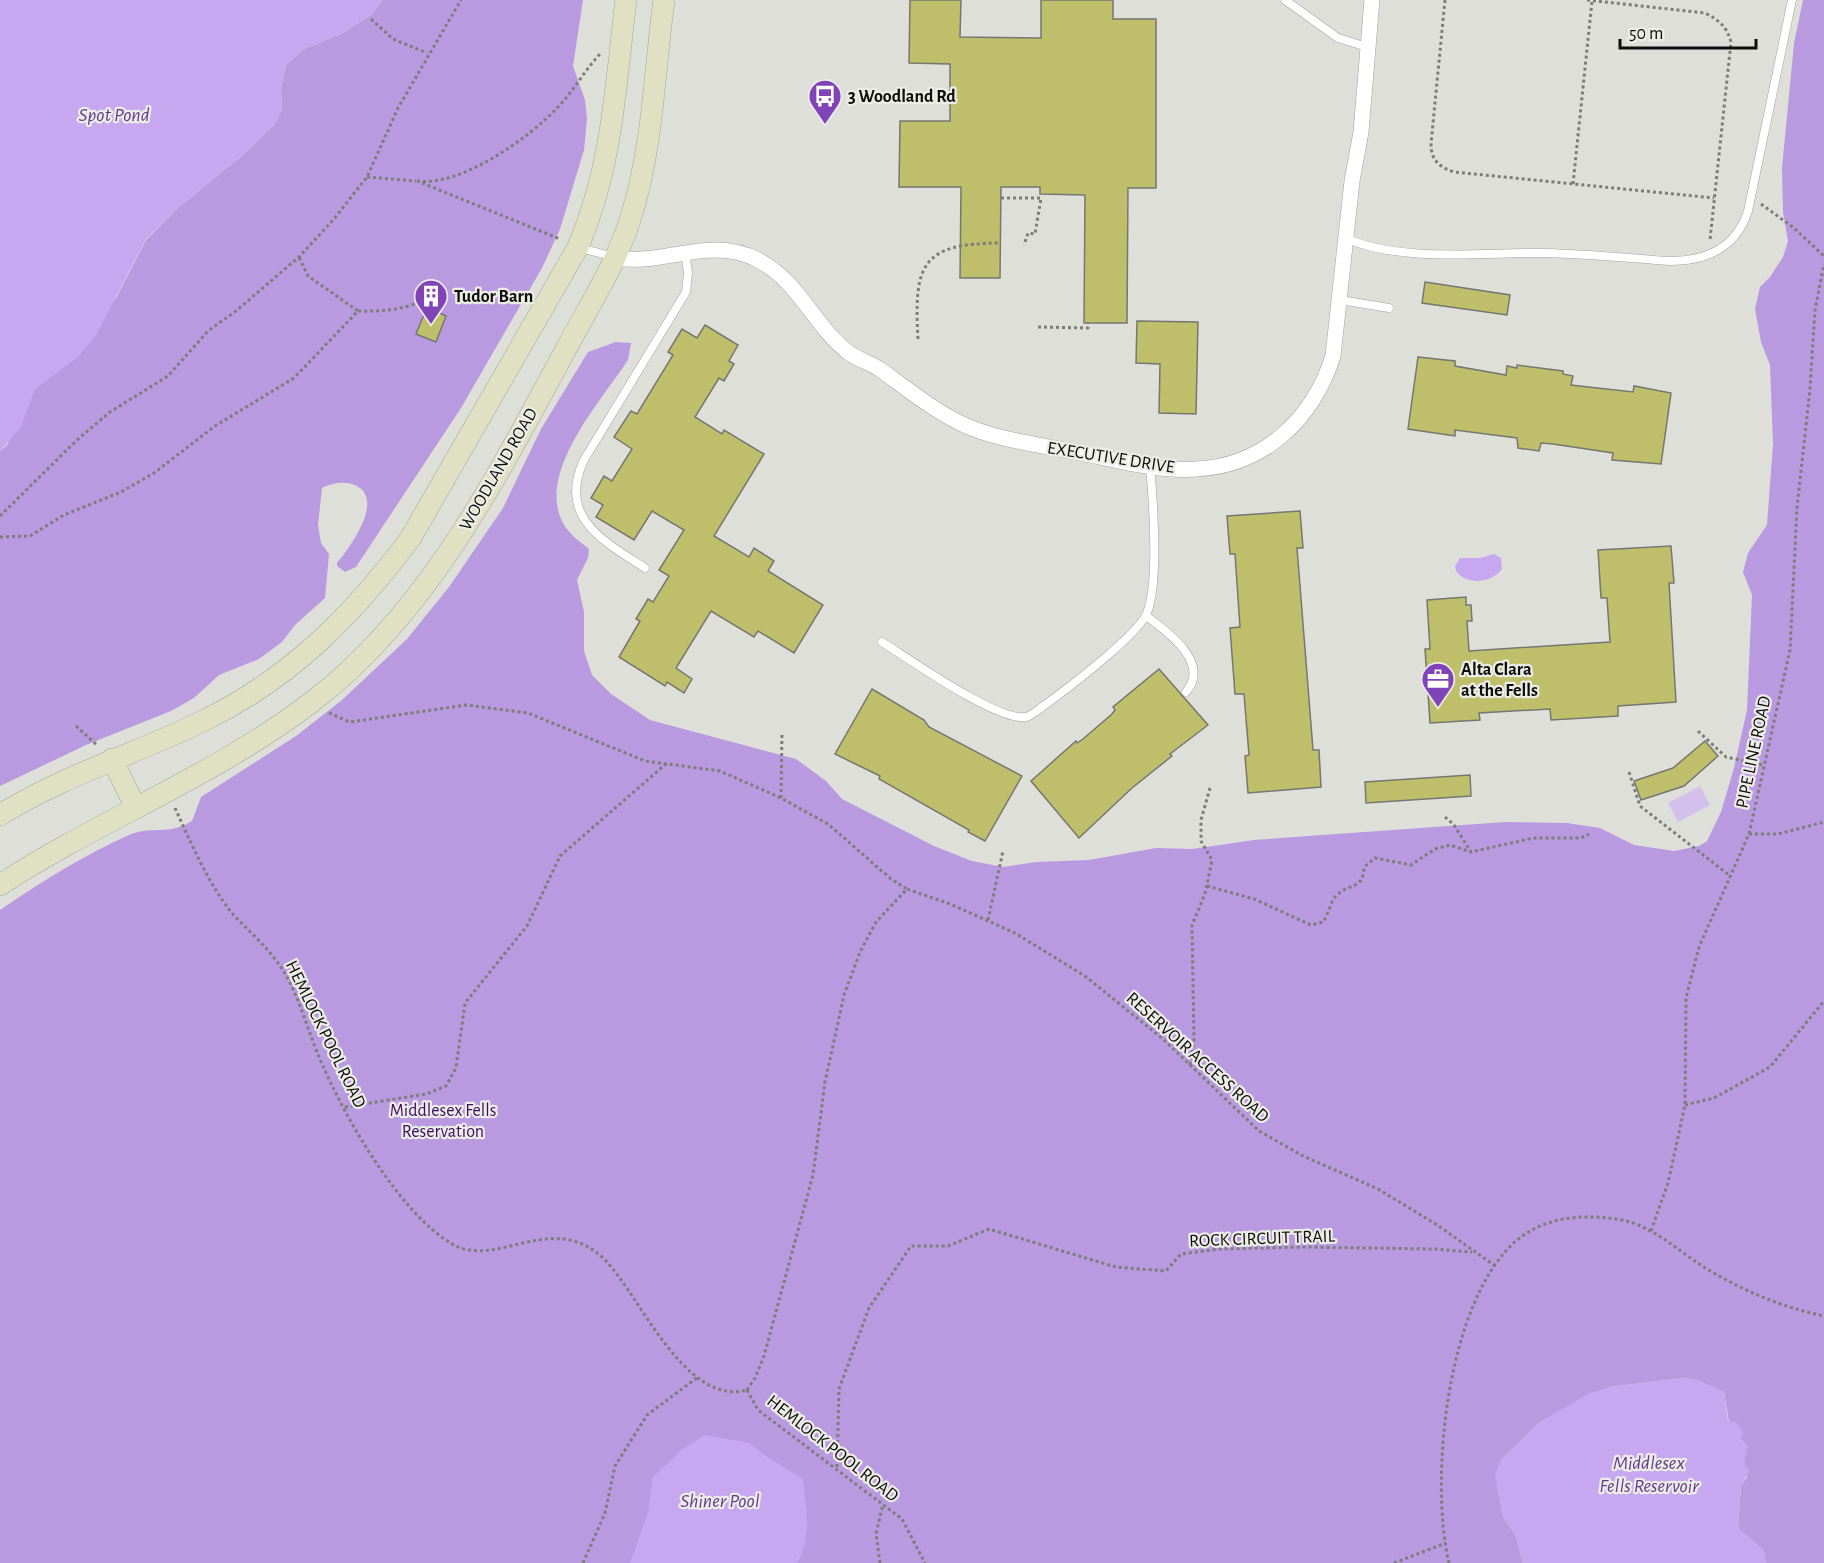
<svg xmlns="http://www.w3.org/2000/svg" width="1824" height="1563" viewBox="0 0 1824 1563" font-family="'Alegreya Sans',sans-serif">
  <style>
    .green { fill: #d3c0ec }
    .forest { fill: #b999e0 }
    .water { fill: #c7a7ef }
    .building { fill: #bebe6b; stroke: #777771; stroke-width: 1.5 }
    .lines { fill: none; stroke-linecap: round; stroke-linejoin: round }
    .service-casing { stroke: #a3a49e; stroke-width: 9 }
    .minor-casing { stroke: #a3a49e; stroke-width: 16 }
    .secondary-casing { stroke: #a3a49e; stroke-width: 22 }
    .path { stroke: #7d7d79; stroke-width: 3; stroke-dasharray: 3 3; stroke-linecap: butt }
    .service { stroke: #fff; stroke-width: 8 }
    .minor { stroke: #fff; stroke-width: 15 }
    .secondary { stroke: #e0e0c3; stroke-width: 21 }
    .labels { text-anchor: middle; stroke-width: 4.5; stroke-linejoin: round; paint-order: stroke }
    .poi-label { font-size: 18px; font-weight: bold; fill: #0d0d0b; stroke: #ecede6; text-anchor: start }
    .street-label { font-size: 18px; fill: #0d0d0b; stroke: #ecede6 }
    .park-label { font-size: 18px; fill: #3d0d62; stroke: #ecede6 }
    .water-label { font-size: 20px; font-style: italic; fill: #63398d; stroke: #ecede6 }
  </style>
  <rect width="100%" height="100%" fill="#dfdfd9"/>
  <path class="green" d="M1700,786L1710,805L1678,822L1668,803Z"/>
  <g class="forest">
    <path d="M382,0H583L573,66L585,100L587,119L584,150L560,229L542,268L461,408L356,567L345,572L337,566V563C350,547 386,499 355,485C344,481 332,483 322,488L318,525L321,543L329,554L325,598L295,625L282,642L259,659L219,675L194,698L171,711L86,745L0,786V451L7,445L35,389L53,374L116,298L146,240L179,207L244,154L274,125L282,110L281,88L286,65L304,49L343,33L372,14Z"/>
    <path d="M1803,0H1824V1563H1766L1763,1550L1738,1528L1741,1485L1747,1477L1736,1422H1729L1724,1392L1699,1381L1684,1378L1610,1387L1540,1422L1501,1460L1497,1488L1504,1518L1516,1536L1523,1563H0V910C41,882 84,855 129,835C153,825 168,836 192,821L201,797L296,736L342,700L407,639L449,587L503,508L541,429L588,352L616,342L631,343L628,360C601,401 536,473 563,523C569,534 579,541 589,549L588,558L577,580L584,612V651L592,675L611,694L650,720L796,759L826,781L842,799L934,846L972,861L1003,867L1036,862L1089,860L1156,848L1192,849L1254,840L1505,822L1567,823L1600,828L1634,845L1674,851L1699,846L1707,841L1721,812L1734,768L1747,710L1752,595L1743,572L1748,553L1767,525L1773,444L1770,365L1761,342L1755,309L1760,287L1770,277L1783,257L1788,241L1783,212L1782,168L1794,43Z"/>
  </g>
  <g class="water">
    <path d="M0,0H382L372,14L343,33L304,49L286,65L281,88L282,110L274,125L244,154L179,207L146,239L96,335L78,357L35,389L21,427L0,451Z"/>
    <path d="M1494,554L1501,558L1502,569C1492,583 1467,586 1456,571L1455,566L1460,558H1480Z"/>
    <path d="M1684,1378L1699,1381L1724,1392L1728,1421L1736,1422L1743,1433L1741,1439L1748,1446L1744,1464L1750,1470L1741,1485L1738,1528L1763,1550L1766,1563H1523L1516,1536L1504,1518L1497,1488L1495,1473L1501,1460L1540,1422L1588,1394L1610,1387Z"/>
    <path d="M705,1435L750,1443L764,1455L803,1479C806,1506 812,1539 797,1563H630L648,1513L653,1477L683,1449Z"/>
  </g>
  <g class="building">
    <path d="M910,0H961L960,37L1041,38V0H1113V19H1156V188H1128L1127,323H1084L1085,195L1040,194V187H1001L1000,278H960L961,187H899L900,121H950V64L909,63Z"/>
    <path d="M1425,282L1510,295L1507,315L1422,303Z"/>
    <path d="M427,307L446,316L436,342L416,334Z"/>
    <path d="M1137,321L1198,322L1196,414L1159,413L1160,364L1136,363Z"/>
    <path d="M705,325L738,345L729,361L734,364L724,381L719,378L695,417L722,434L724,430L764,454L714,536L749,557L754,548L774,561L768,571L823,605L794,653L758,631L754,637L711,611L676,668L692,679L684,693L667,682L665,686L619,657L640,621L636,619L648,599L653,602L669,576L659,570L684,530L652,511L634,540L596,517L603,505L591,498L604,476L612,481L632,449L614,437L631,411L637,414L673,355L668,352L682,329L697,338Z"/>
    <path d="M1418,357L1455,361V366L1506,375L1507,366L1517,368V365L1563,371V374L1573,376L1571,385L1633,392L1634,386L1671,393L1661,464L1612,460L1613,453L1553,444L1541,443L1539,451L1518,448L1517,438L1455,430V436L1408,429Z"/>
    <path d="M1300,511L1303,548H1297L1313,750H1319L1321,787L1248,793L1245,756L1249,755L1244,694H1235L1230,628L1240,627L1235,554H1230L1227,516Z"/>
    <path d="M1671,546L1674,583H1669L1676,702L1618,706V716L1551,720L1550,709L1479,713L1480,720L1430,723L1425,649H1430L1427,600L1466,597V605H1471L1472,621H1467L1469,651L1610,642L1607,598H1601L1598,550Z"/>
    <path d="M1159,669L1208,725L1170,754L1172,756L1132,788L1079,838L1031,781L1076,741L1077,743L1083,739L1112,714L1115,710L1113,707Z"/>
    <path d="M872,689L924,720L929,727L1022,776L985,841L968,832L969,830L879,779L880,776L835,754Z"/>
    <path d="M1705,741L1718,756L1684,786L1641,800L1634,781L1673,768Z"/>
    <path d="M1470,775L1471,796L1366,803L1365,782Z"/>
  </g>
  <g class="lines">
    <defs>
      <g id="service">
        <path d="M1285,0L1338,38L1367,47"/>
        <path d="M1346,238C1400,263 1486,252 1546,253C1587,254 1628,258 1669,261C1707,261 1736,248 1748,211L1792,0"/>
        <path d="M580,248L615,257"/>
        <path d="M1340,300L1389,308"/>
        <path d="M645,568C603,541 557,517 584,460L686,292L688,273L685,252"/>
        <path d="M1146,616C1168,632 1211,663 1186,692"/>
        <path d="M882,642C909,659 998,722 1026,717C1031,716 1038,710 1042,707C1066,690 1131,640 1145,617C1160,592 1153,498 1150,466"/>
      </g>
      <path id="minor" d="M616,258C665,266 710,235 758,260C799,281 814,326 849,353C859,360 871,363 881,370C907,389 932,409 960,423C995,440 1037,444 1075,452C1114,459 1156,472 1196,469C1264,466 1313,419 1333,356L1352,181L1361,132L1372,0"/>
      <g id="secondary">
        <path d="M112,759L136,808"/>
        <path d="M0,815C64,775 136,754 203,721C291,678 352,616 410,539L578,247C613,164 615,88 626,0"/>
        <path d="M0,885C101,819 217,775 313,701C429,612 497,476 565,351C588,307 615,267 630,220C653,149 654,73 664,0"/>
      </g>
    </defs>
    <use href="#service" class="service-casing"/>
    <use href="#minor" class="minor-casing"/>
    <use href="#secondary" class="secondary-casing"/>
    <g class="path">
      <path d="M1445,0L1431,144C1431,160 1439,167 1454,172L1714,198"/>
      <path d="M1587,0L1705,13C1719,20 1727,27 1731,42L1710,240"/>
      <path d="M371,19L393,39L427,53"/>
      <path d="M367,177L416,181"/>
      <path d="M417,181C460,187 528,139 557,108C573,92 584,71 600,54"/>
      <path d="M422,183L560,239"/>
      <path d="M1573,184L1592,1"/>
      <path d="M1001,198H1041L1035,234L1028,233L1024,245"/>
      <path d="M1761,204L1794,228L1824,256"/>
      <path d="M358,311C389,312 415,308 441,291"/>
      <path d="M1038,327L1088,328V323"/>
      <path d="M918,339C914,266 920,243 1001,243"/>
      <path d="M0,516L78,439L110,412L168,376L208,331L236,311L299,257L334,219L367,177L398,108L461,0"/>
      <path d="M0,537L30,536L64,515L121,492L154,473L215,426L294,378L358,311L308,276L299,257"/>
      <path d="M329,713L350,722L466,705L528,713L645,761L720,771L781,798L828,824L891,879L907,889"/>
      <path d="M76,726L98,746"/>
      <path d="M1698,731L1726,757L1763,765"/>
      <path d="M1629,772L1640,806L1729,875"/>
      <path d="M781,798L782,732"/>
      <path d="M175,808C191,843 207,881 231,912C247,930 267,946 280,966C300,995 308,1034 323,1066C347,1121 400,1213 452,1244C497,1270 552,1209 604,1259C639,1293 684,1407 747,1390"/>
      <path d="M1445,817L1454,825L1471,852L1533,838H1581L1589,834"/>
      <path d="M1749,834H1778L1824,822"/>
      <path d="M1207,886L1254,899L1311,925L1323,922C1328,915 1331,901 1336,896C1349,882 1363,891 1364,867L1375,858L1411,865L1435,849L1450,845L1471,852"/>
      <path d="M988,920L1003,851"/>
      <path d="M1190,1065L1194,1041L1192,925L1205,894L1212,860L1201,841V820L1210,788"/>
      <path d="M1685,1105L1714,1098L1770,1067L1824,1001"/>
      <path d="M345,1107L426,1094L446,1086L456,1068L465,1003L527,926L560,856L667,763"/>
      <path d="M1651,1231L1668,1183L1685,1105L1686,998L1699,947L1749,834L1790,650L1797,508L1810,389L1815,310L1824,264"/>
      <path d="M747,1390L755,1378L764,1356L813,1175L825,1082L844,995L860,952L876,922L907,889L950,904L1015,933L1085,976L1163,1039L1259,1131L1303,1156L1378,1189L1439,1226L1495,1266"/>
      <path d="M747,1390L758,1410L902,1519L925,1563"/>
      <path d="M837,1467L839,1389L869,1308L911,1246H948L989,1229L1116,1267L1166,1271L1181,1254L1219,1249L1305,1247L1433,1249L1472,1252"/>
      <path d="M583,1563L605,1513L615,1466L647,1415L698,1377"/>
      <path d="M880,1563L876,1534L883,1504"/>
      <path d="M1394,1563L1446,1543"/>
      <path d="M1449,1563C1429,1479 1447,1299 1517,1240C1545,1217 1581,1214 1616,1219C1650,1223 1678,1251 1707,1269C1744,1291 1781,1307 1824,1316"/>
    </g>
    <use href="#service" class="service"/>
    <use href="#minor" class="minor"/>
    <use href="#secondary" class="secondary"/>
  </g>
  <defs>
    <symbol id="bus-pin" viewBox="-11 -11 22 30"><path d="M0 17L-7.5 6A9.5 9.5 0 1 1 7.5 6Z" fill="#8043b8" stroke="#ecede6"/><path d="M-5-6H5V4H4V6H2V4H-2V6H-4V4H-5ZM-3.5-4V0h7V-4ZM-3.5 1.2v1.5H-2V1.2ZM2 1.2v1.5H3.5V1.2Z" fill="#fff"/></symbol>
    <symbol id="building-pin" viewBox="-11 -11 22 30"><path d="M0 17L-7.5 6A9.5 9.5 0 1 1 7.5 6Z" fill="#8043b8" stroke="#ecede6"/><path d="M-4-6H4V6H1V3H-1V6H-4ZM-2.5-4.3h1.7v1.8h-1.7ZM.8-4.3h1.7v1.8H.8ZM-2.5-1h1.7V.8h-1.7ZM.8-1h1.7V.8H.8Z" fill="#fff"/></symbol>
    <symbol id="office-pin" viewBox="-11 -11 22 30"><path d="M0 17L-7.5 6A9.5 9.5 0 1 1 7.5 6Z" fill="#8043b8" stroke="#ecede6"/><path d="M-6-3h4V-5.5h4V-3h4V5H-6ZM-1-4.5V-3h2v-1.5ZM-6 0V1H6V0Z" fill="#fff"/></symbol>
  </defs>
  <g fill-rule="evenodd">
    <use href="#bus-pin" x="806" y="77" width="38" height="52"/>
    <use href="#building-pin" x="412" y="277" width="38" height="52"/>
    <use href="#office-pin" x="1419" y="660" width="38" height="52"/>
  </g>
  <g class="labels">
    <g class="poi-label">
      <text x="848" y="102">3 Woodland Rd</text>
      <text x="454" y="302">Tudor Barn</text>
      <text x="1461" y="675">Alta Clara<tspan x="1461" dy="21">at the Fells</tspan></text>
    </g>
    <g class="street-label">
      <text transform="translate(1111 457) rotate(9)" y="6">EXECUTIVE DRIVE</text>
      <text transform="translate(498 469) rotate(-60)" y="6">WOODLAND ROAD</text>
      <text transform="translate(1753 752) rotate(-78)" y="6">PIPE LINE ROAD</text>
      <text transform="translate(326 1034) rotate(64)" y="6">HEMLOCK POOL ROAD</text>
      <text transform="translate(1198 1057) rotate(42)" y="6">RESERVOIR ACCESS ROAD</text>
      <text transform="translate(1262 1238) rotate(-2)" y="6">ROCK CIRCUIT TRAIL</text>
      <text transform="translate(833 1448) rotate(38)" y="6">HEMLOCK POOL ROAD</text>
    </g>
    <g class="park-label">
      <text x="443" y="1116">Middlesex Fells<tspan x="443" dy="21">Reservation</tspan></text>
    </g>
    <g class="water-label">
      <text x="114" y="121">Spot Pond</text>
      <text x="1649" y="1469">Middlesex<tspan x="1649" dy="23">Fells Reservoir</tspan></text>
      <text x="720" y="1507">Shiner Pool</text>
    </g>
  </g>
  <path d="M1620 39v9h136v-9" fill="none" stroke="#0d0d0b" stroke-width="3"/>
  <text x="1629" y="39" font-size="18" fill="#0d0d0b" stroke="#ecede6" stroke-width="4.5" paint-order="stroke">50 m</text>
</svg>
